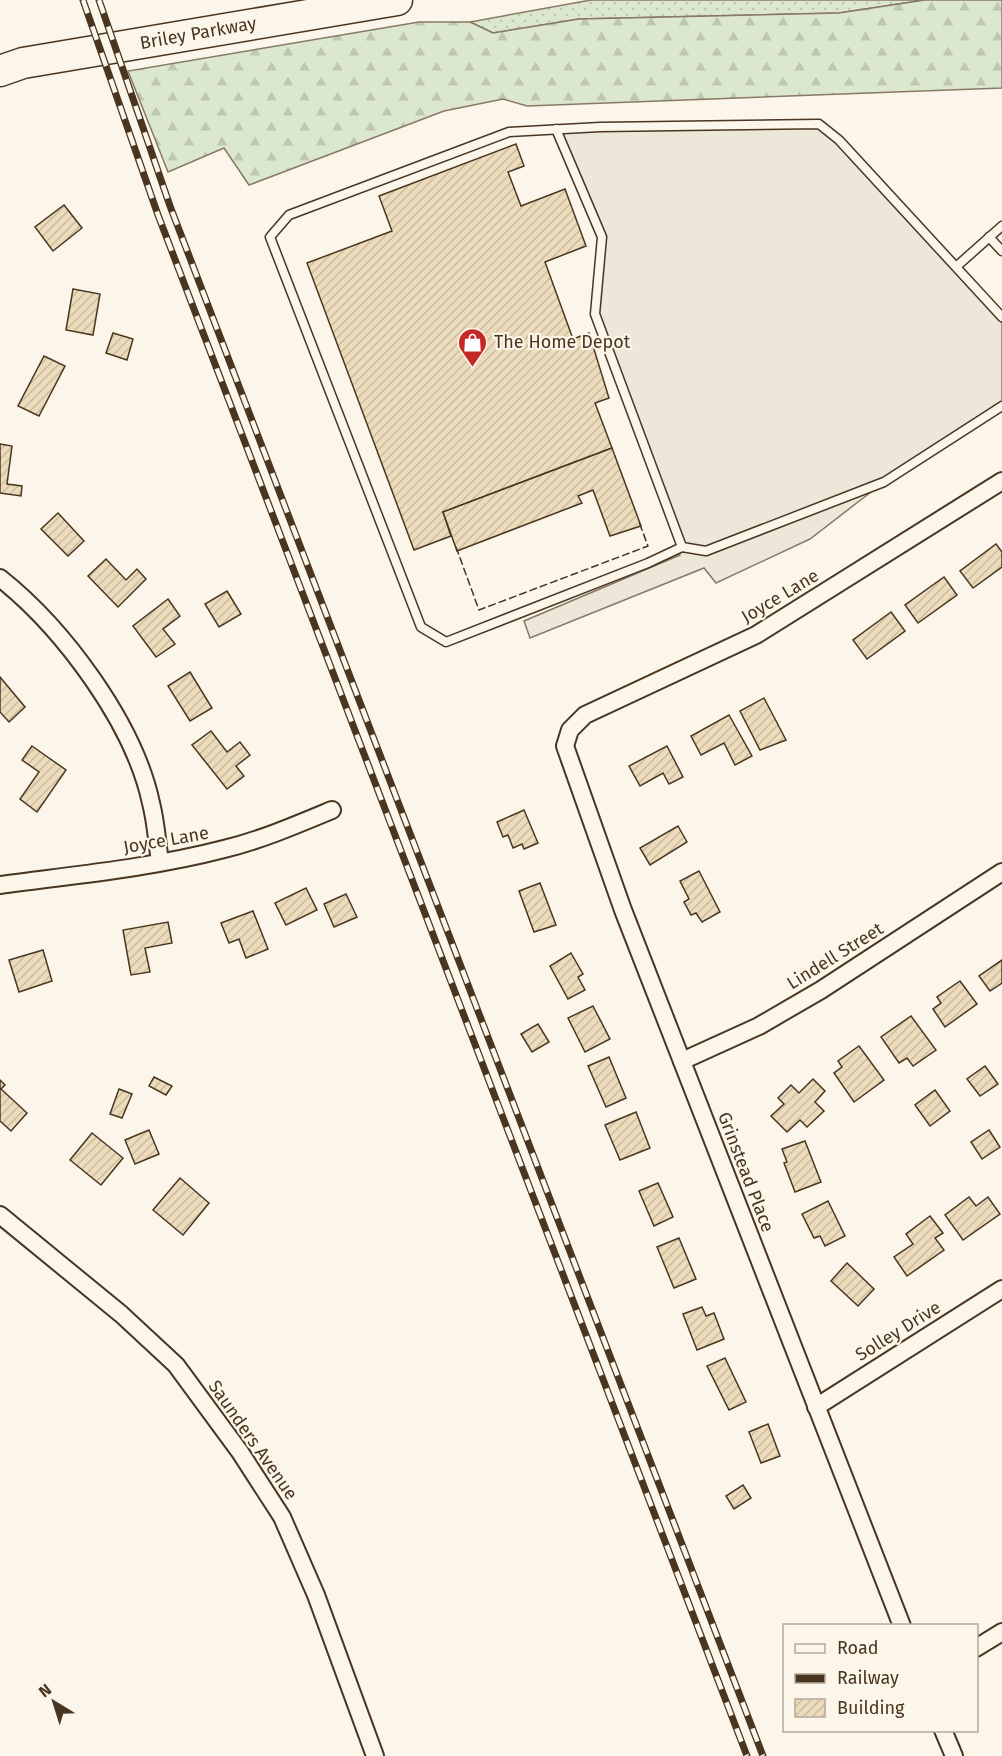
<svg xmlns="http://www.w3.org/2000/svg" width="1002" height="1756" viewBox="0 0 1002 1756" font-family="'Fira Sans',sans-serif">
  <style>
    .grass { fill: url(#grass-dots); stroke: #887966; stroke-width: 1.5 }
    .forest { fill: url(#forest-firs); stroke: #887966; stroke-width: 1.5 }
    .parking { fill: #ede7d9; stroke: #887966; stroke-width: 1.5 }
    .building { fill: url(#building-hatch); stroke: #4a3520; stroke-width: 1.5 }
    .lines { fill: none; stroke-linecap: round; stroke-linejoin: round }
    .service-casing { stroke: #4a3520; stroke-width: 11 }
    .minor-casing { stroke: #4a3520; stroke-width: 20 }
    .motorway-casing { stroke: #4a3520; stroke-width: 33 }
    .service { stroke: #fbf6e9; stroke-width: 8 }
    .minor { stroke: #fbf6e9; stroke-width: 16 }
    .motorway { stroke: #fbf6e9; stroke-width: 30 }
    .rail-casing { stroke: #4a3520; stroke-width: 7 }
    .rail { stroke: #fbf6e9; stroke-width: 4.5; stroke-dasharray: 14; stroke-linecap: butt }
    .fence { stroke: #4a3520; stroke-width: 1.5; stroke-dasharray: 8 3; stroke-linecap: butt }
    .labels { text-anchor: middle; stroke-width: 4.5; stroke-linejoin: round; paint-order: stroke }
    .street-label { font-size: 18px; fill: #4a3520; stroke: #fbf6e9 }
    .poi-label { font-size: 18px; fill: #4a3520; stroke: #fbf6e9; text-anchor: start }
  </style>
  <defs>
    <pattern id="grass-dots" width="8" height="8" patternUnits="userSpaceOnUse" patternTransform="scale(1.5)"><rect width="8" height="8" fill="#dce7d0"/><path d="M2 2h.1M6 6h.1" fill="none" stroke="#bec7b2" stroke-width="1.8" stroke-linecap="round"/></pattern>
    <pattern id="forest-firs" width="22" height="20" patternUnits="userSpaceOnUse" patternTransform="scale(1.5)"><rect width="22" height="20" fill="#dce7d0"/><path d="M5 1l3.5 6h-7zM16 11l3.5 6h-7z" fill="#bec7b2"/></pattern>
    <pattern id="building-hatch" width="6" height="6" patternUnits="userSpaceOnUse" patternTransform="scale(1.5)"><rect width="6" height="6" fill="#ecdcbc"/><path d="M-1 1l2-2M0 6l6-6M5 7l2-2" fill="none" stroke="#ccbda1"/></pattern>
  </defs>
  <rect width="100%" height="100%" fill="#fbf6e9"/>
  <path class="grass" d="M591,0H925L839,13L579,19L493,33L470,22Z"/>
  <path class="forest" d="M925,0H1002V88L527,106L503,99L444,111L249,185L224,148L168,172L128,71L419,22H470L493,33L579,19L839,13Z"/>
  <path class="parking" d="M819,124L1002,323V406L884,482L810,539L716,583L704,568L530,638L524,621L680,555L595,314L602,237L556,129Z"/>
  <g class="building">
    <path d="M516,144L524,166L508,172L521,206L565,189L586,246L545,262L573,339L589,333L609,398L595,403L612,448L443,512L451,536L414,550L307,263L392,231L379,196Z"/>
    <path d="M64,205L82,228L53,251L35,227Z"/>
    <path d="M73,289L100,294L93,335L66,330Z"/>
    <path d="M113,333L133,339L127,360L106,353Z"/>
    <path d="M44,356L65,366L39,416L18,406Z"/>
    <path d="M0,444L12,446L7,484L22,486L21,496L0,493Z"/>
    <path d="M612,448L641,526L610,536L593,490L578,496L582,503L457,551L443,512Z"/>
    <path d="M58,513L84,541L68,556L41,529Z"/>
    <path d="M996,544L1002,552V567L973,588L960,571Z"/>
    <path d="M106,559L126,580L137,569L146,579L118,607L88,576Z"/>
    <path d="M944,577L957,595L918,623L905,605Z"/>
    <path d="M227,591L241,614L219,627L205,604Z"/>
    <path d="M168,599L180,616L163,629L175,644L156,657L133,626Z"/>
    <path d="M891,612L905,631L867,659L853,640Z"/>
    <path d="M190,672L212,708L190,721L168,686Z"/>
    <path d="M0,677L25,707L9,722L0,712Z"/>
    <path d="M764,698L786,740L760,750L740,711Z"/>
    <path d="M729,715L752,756L735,765L724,743L701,755L691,736Z"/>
    <path d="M211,731L227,752L240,742L250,755L236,766L244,776L227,789L192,745Z"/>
    <path d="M32,746L66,770L37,812L20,799L39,772L22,760Z"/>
    <path d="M667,746L683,777L669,784L663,773L640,786L629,766Z"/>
    <path d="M524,810L538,843L524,849L522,844L513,848L508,835L503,837L497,822Z"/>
    <path d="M678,826L687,842L650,865L640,848Z"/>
    <path d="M699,871L720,912L702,922L696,913L691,915L684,902L689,899L680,881Z"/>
    <path d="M540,883L556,925L534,932L519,891Z"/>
    <path d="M306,888L317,910L286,925L275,903Z"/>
    <path d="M346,894L357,917L334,927L324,904Z"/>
    <path d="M253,911L268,949L246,958L239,939L229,943L221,923Z"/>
    <path d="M168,922L172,943L145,948L150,972L131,975L123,930Z"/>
    <path d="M43,950L52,981L19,992L9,960Z"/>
    <path d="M571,953L583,974L578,977L585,990L568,999L550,966Z"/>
    <path d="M1002,960V983L990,991L979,976Z"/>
    <path d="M960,981L977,1004L945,1027L933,1009L941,1003L937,997Z"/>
    <path d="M593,1006L610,1039L585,1052L568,1018Z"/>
    <path d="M911,1016L936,1050L913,1066L907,1058L899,1063L881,1037Z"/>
    <path d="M538,1024L549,1042L532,1052L521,1034Z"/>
    <path d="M859,1046L884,1080L854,1102L834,1073L842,1067L838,1061Z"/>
    <path d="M609,1057L626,1098L606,1107L588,1066Z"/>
    <path d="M985,1066L998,1084L980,1096L967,1079Z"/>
    <path d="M154,1077L172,1086L166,1095L149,1086Z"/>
    <path d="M813,1079L825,1091L815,1102L824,1111L807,1127L800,1120L787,1132L771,1116L784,1104L778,1098L791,1085L799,1093Z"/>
    <path d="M0,1080L5,1085L1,1089L27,1113L11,1131L0,1121Z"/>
    <path d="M119,1089L132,1094L122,1118L110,1114Z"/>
    <path d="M935,1090L950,1111L930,1126L915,1105Z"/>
    <path d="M636,1112L650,1148L620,1160L605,1125Z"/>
    <path d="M149,1130L159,1154L135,1164L125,1140Z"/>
    <path d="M989,1130L1000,1147L982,1159L971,1142Z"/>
    <path d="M92,1133L123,1158L101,1185L70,1160Z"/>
    <path d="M805,1141L821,1182L795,1192L784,1163L787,1162L782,1149Z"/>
    <path d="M180,1178L209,1203L183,1235L153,1210Z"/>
    <path d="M658,1183L673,1217L654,1226L639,1191Z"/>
    <path d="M969,1197L976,1206L988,1197L1000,1214L963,1240L945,1215Z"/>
    <path d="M828,1201L845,1236L825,1246L820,1236L814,1238L802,1214Z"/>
    <path d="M930,1216L943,1233L935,1238L944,1250L907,1276L894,1257L913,1244L906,1234Z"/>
    <path d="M679,1238L696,1279L674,1288L657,1247Z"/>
    <path d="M847,1263L874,1289L858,1306L831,1281Z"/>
    <path d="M702,1307L706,1316L714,1313L724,1339L697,1350L683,1314Z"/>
    <path d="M725,1358L746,1402L729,1410L707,1366Z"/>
    <path d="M768,1424L780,1456L761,1463L749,1432Z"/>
    <path d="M743,1485L751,1498L734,1509L726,1496Z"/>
  </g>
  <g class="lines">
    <defs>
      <g id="service">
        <path d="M556,129L602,237L595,314L682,547"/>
        <path d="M989,237L1002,251"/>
        <path d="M957,266L1002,226"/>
        <path d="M1002,317L839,140L819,124L600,127L509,132L289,215L270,237L421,627L446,642L648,563L682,547L706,551L884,482L1002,406"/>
      </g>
      <g id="minor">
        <path d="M0,578C63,628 134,723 151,803C156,822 157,842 160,862"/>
        <path d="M0,885C74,875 151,868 224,849C261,840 296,825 332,810"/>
        <path d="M682,1061L759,1026L821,990L1002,872"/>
        <path d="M0,1215L121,1314L176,1365L240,1452L282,1517L316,1595L375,1756"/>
        <path d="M816,1407L1002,1289"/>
        <path d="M902,1626L623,910L565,746L570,730L585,715L756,635L1002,481"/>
        <path d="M976,1648L1002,1632"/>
        <path d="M943,1730L954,1756"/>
      </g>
      <path id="motorway" d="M0,71L23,63L397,0"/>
    </defs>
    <use href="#service" class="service-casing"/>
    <use href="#minor" class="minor-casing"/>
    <use href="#motorway" class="motorway-casing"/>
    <use href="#service" class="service"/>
    <use href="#minor" class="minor"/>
    <use href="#motorway" class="motorway"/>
    <defs>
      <g id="rail">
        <path d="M83,0L158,215L747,1756"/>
        <path d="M99,0L170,206L763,1756"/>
      </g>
    </defs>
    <use href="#rail" class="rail-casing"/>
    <use href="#rail" class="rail"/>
    <path class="fence" d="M456,547L479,610L648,546L639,522"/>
  </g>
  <defs>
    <symbol id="shop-pin" viewBox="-11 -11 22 30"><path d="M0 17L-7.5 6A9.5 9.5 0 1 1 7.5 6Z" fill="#c62828" stroke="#fbf6e9"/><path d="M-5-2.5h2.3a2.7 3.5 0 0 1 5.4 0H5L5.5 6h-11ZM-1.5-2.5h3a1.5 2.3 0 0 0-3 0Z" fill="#fff"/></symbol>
  </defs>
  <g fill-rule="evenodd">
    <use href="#shop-pin" x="456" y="326" width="33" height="45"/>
  </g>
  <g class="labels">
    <g class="street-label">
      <text transform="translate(198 33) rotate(-10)" y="6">Briley Parkway</text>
      <text transform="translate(780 596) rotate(-31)" y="6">Joyce Lane</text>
      <text transform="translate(166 840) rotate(-10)" y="6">Joyce Lane</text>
      <text transform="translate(835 956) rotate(-32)" y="6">Lindell Street</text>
      <text transform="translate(746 1172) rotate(69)" y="6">Grinstead Place</text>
      <text transform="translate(898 1331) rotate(-32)" y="6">Solley Drive</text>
      <text transform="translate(253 1440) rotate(55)" y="6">Saunders Avenue</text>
    </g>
    <g class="poi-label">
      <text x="494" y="348">The Home Depot</text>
    </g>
  </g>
  <rect x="783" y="1624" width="195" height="108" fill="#fbf6e9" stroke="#b4a999" stroke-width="1.5"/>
  <rect x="795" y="1644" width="30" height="9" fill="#fbf6e9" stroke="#b4a999" stroke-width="1.5"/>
  <text x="837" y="1654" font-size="18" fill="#4a3520">Road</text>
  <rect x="795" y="1674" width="30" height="9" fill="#4a3520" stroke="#b4a999" stroke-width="1.5"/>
  <text x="837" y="1684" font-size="18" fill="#4a3520">Railway</text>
  <rect x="795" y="1699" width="30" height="18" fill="url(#building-hatch)" stroke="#b4a999" stroke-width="1.5"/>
  <text x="837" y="1714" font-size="18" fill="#4a3520">Building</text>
  <g transform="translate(54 1702) rotate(322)" stroke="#fbf6e9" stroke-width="4.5" paint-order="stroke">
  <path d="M0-4.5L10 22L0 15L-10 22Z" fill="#4a3520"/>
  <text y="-9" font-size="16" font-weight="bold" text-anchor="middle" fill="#4a3520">N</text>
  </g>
</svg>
